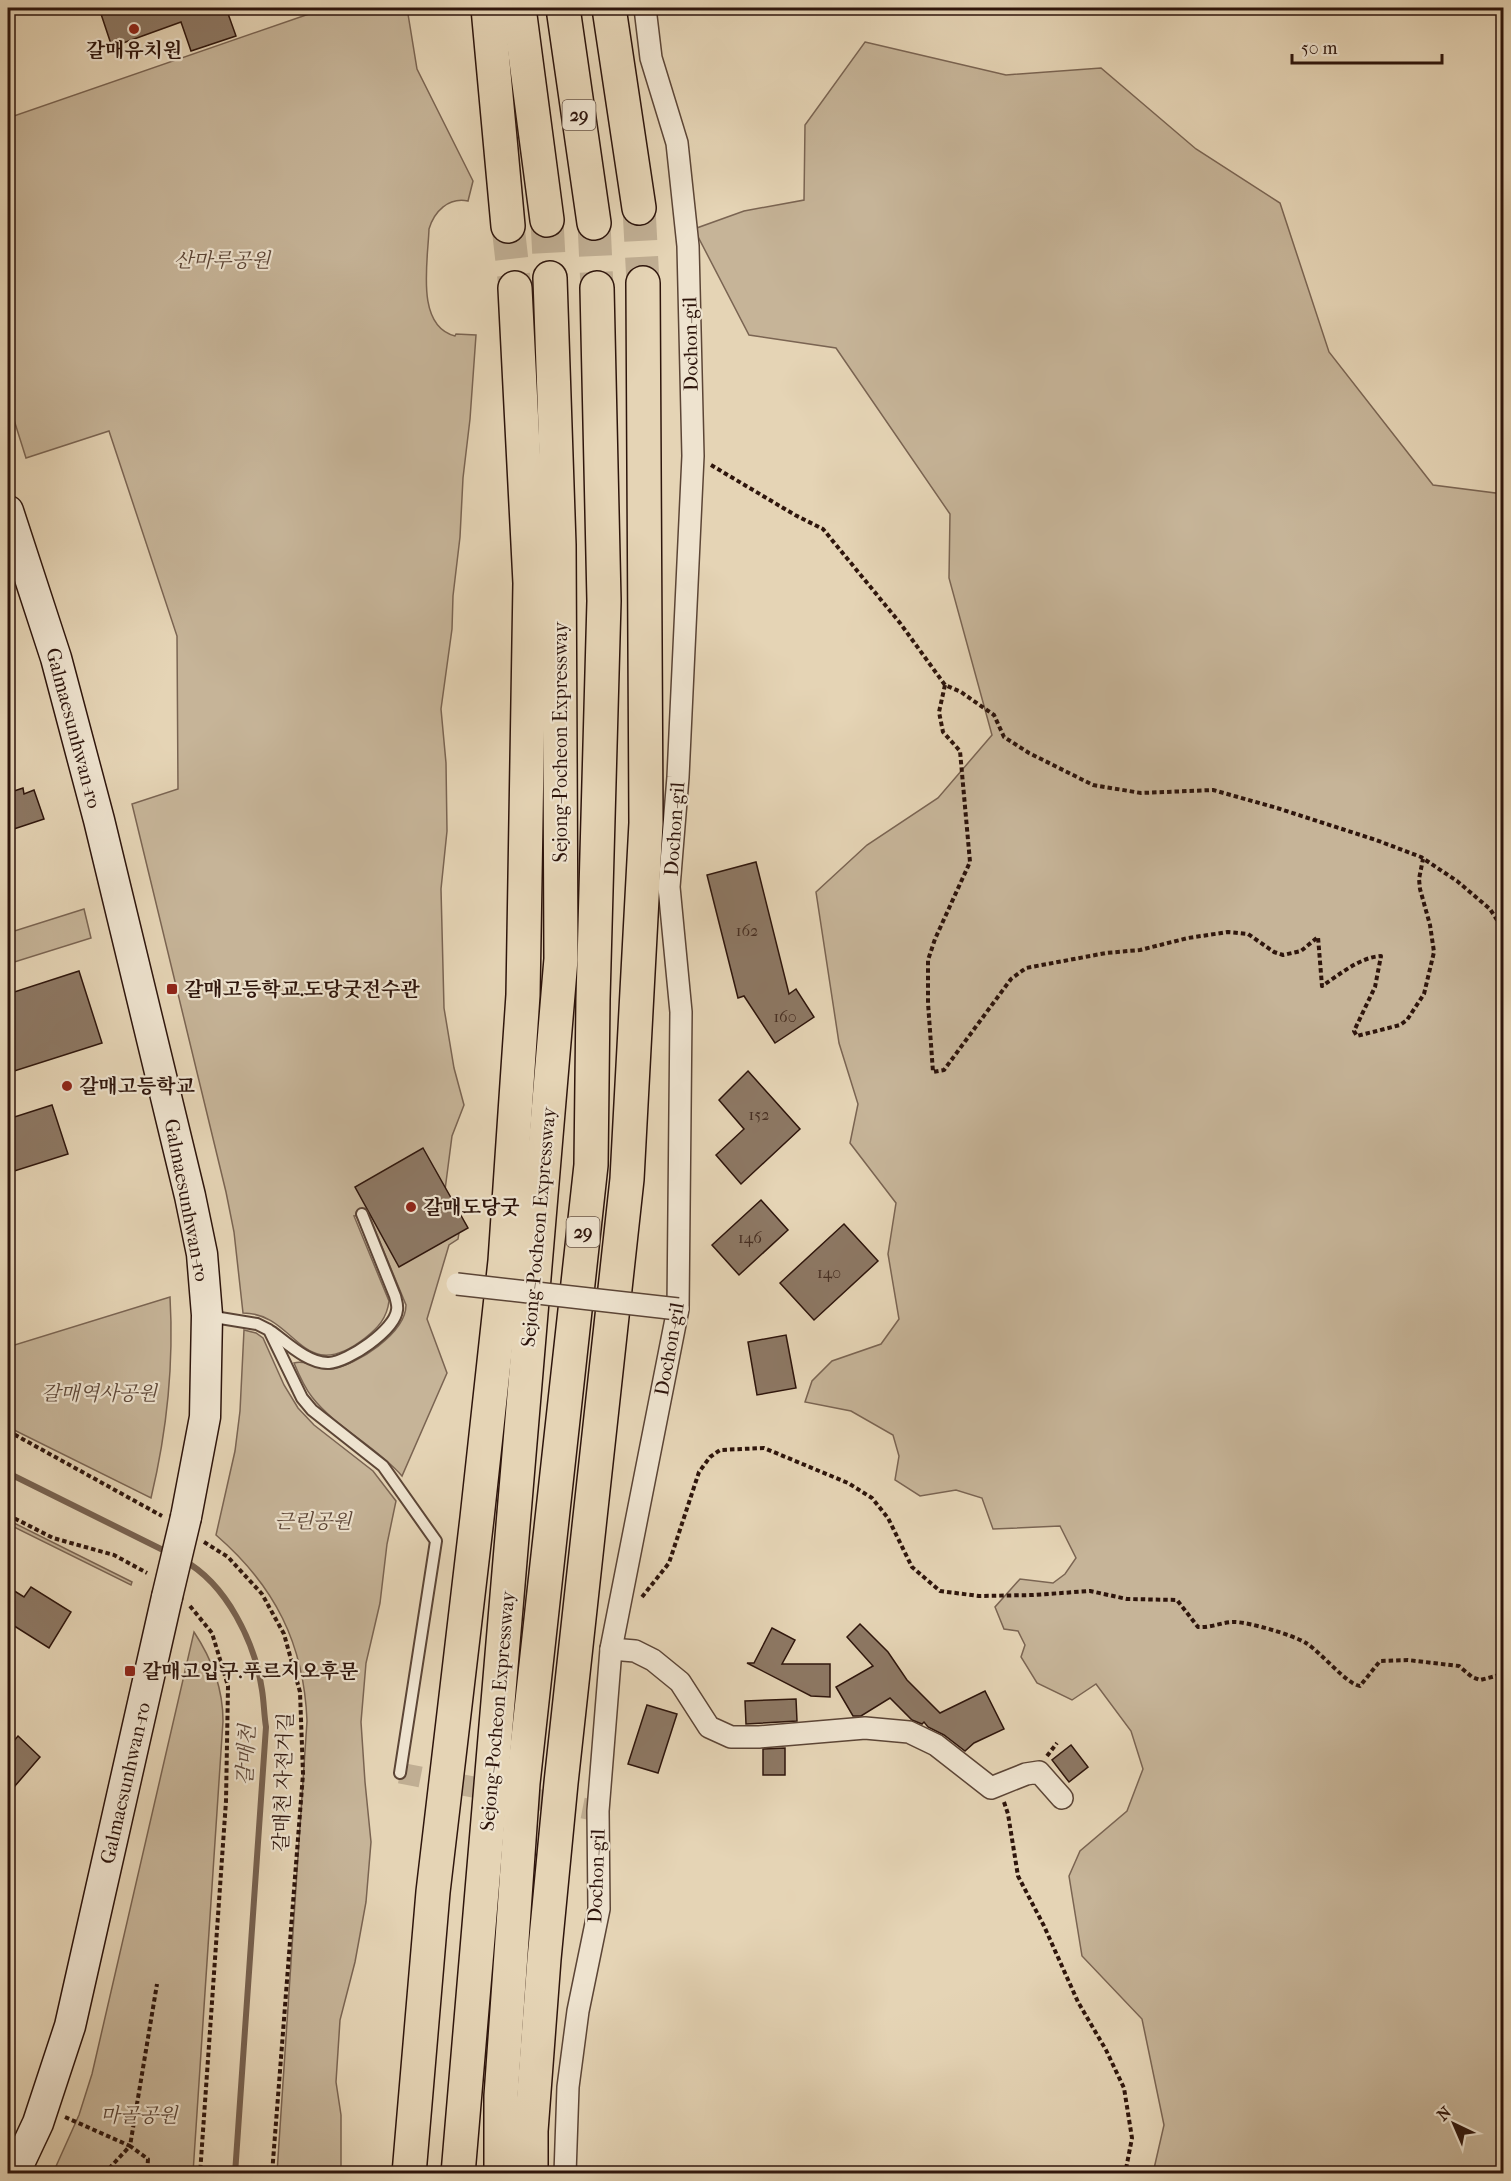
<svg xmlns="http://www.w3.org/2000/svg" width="1511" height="2181" viewBox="0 0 1511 2181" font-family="'IM FELL French Canon','Noto Serif KR',serif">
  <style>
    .green { fill: #c6b498; stroke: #7a6452; stroke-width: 1.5 }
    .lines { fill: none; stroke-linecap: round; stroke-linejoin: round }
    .stream { stroke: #77614f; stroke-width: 6 }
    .building { fill: #8d7864; stroke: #2e150c; stroke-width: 1.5 }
    .street-tunnel { stroke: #c0ae93; stroke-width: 21; stroke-dasharray: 21 10; stroke-linecap: butt }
    .highway-tunnel { stroke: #c0ae93; stroke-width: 33; stroke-dasharray: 33 16; stroke-linecap: butt }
    .lane-casing { stroke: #5c4536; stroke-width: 14 }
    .street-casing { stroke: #5c4536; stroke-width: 24 }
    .secondary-casing { stroke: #2e150c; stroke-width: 33 }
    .highway-casing { stroke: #2e150c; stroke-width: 36 }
    .path { stroke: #2e150c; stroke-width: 4; stroke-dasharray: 4.5 3; stroke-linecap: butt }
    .lane { stroke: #eee3cf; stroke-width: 10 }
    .street { stroke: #eee3cf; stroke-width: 21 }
    .secondary { stroke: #eee3cf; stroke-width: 30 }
    .highway { stroke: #e5d4b5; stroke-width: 33 }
    .street-bridge-casing { stroke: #5c4536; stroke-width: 24; stroke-linecap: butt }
    .secondary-bridge-casing { stroke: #2e150c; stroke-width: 33; stroke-linecap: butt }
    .street-bridge { stroke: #eee3cf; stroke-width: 21 }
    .secondary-bridge { stroke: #eee3cf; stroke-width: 30 }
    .poi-dot { fill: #8f2418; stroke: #eee3cf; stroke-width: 2 }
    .labels { text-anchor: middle; stroke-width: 4.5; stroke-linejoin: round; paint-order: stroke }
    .number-label { font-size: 16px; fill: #462e22 }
    .shield { fill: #eee3cf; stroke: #685346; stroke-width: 1.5 }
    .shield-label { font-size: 18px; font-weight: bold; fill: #2e150c }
    .poi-label { font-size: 20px; font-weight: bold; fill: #2e150c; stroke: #eee3cf; text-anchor: start }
    .park-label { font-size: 20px; font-style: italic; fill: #5c4536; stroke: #eee3cf }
    .street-label { font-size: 20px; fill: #2e150c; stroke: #eee3cf }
    .water-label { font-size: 21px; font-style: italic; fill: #5e4739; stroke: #eee3cf }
  </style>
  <rect width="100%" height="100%" fill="#e5d4b5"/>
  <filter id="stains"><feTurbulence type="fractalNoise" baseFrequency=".00333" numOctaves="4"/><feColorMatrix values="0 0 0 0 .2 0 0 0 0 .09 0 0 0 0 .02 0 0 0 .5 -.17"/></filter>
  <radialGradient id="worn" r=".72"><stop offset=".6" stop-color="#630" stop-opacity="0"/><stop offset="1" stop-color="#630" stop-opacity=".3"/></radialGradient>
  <g class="green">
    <path d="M307,8H407L417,69L473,181L468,201C448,197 434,212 429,229C428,261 415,326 455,336L456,334L476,335L470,419L463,478L460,537L453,596L452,629L441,709L446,763L447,831L441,889L444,1008L454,1068L464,1105L452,1136L445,1190L461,1220L458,1239L449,1245L427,1319L447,1373L402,1476C376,1446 335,1427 312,1397C304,1387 299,1375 294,1363C306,1359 318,1371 331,1369C356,1366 406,1333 406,1305L370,1218L371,1214L354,1216L389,1301C387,1318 378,1328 365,1338C301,1388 297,1313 243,1313L234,1232L226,1192L132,804L178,789L177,636L109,431L26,458L8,401V118L309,14Z"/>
    <path d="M865,42L1006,75L1101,68L1196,149L1280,203L1329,352L1433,485L1503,494V2173H1153L1164,2125L1142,2019L1082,1956L1069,1876L1080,1851L1127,1811L1143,1769L1131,1731L1096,1684L1072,1700L1037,1683L1021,1657L1025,1645L1018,1631L1004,1629L995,1607L1020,1579L1053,1583L1065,1574L1076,1558L1060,1526L993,1529L982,1498L956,1490L920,1496L895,1480L899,1456L893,1435L851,1411L805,1402L812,1381L832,1361L881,1344L899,1319L888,1254L896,1203L850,1143L858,1104L839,1043L816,892L867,845L938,798L992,735L949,578L950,514L836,348L749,335L694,229L744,211L804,200L805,125Z"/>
    <path d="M84,909L91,938L8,964V933Z"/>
    <path d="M170,1297C174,1366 167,1431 151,1498L8,1427V1347Z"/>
    <path d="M244,1330L256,1333L263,1338L284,1385L298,1408L314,1425L373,1471L396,1501L387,1544L380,1603L366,1663L361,1722L365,1782L371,1842L366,1902L355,1962L340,2020L336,2082L341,2115V2173H277L307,1721C304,1644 275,1586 216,1535L235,1451L240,1411Z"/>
    <path d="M8,1520L132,1582L131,1585L8,1524Z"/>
    <path d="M194,1632C212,1659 223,1689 223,1721L193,2173H53L79,2115L92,2074Z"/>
  </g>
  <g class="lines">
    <g class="stream">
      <path d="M8,1473L169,1553"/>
      <path d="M183,1560C227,1584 255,1643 262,1690C264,1702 264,1715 266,1727L235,2174"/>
    </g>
  </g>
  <g class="building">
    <path d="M99,8H226L236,36L191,51L181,22L112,47Z"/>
    <path d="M23,788L24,794L34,790L44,819L8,831V793Z"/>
    <path d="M756,862L789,994L796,989L814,1017L775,1043L744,996L738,998L707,875Z"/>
    <path d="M79,971L102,1043L8,1073V994Z"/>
    <path d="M748,1071L800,1129L741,1184L716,1155L744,1129L719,1100Z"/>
    <path d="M52,1105L68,1154L8,1173V1119Z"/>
    <path d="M423,1148L468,1228L399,1267L355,1187Z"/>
    <path d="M761,1200L788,1230L739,1275L712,1245Z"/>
    <path d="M844,1224L878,1261L814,1320L780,1283Z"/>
    <path d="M786,1335L796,1388L757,1395L748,1342Z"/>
    <path d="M8,1587L24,1597L31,1587L71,1612L49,1648L8,1622Z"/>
    <path d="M860,1624L888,1652L907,1680L940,1713L985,1691L1004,1729L974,1743L965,1751L944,1735L928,1727L924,1722L922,1724L912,1720L890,1698L861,1716H853L836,1687L873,1666L847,1637Z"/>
    <path d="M772,1628L795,1640L782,1664H830V1697L811,1696L747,1663H754Z"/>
    <path d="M796,1699L797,1721L746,1724L745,1701Z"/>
    <path d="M647,1705L677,1714L658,1773L628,1764Z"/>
    <path d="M18,1736L40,1757L8,1794V1748Z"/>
    <path d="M1071,1745L1088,1767L1069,1782L1052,1760Z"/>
    <path d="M785,1748V1775H763V1749Z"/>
  </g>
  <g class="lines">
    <path class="street-tunnel" d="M400,1773L598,1811"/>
    <g class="highway-tunnel">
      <path d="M639,208L643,283"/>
      <path d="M547,220L550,278"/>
      <path d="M594,223L597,288"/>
      <path d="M508,226L515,288"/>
    </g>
    <defs>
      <g id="lane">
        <path d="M208,1316L257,1324L269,1330L302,1398L312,1410L383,1466L436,1541L400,1773"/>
        <path d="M272,1332C287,1343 309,1364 329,1363C348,1362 395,1330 397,1310C398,1306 396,1300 395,1296L362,1214"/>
      </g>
      <g id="street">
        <path d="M611,1649L635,1651L653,1660L680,1682L709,1727L731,1737H759L865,1728L909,1732L936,1745L991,1788L1026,1774L1039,1772L1062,1798"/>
        <path d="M565,2174L568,2087L578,2011L599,1909L598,1811L611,1649L678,1309L681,1012L669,887L678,777L693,456L688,246L677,143L651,58L645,8"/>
      </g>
      <g id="secondary">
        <path d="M8,511L56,658L99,820L190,1196L202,1254L207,1315L205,1417L186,1517"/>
        <path d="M14,2174L38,2123L70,2026L167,1597"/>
      </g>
      <g id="highway">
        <path d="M488,8L508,226"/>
        <path d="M519,8L547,220"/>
        <path d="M563,8L594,223"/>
        <path d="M609,8L639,208"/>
        <path d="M409,2174L433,1892L477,1518L505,1261L523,995L530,583L515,288"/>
        <path d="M458,2174L561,959L559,545L550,278"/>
        <path d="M501,2174V2096L523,1783L591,1165L593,999L604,601L597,288"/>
        <path d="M531,2174V2131L544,1959L561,1783L627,1179L646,823L643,283"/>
      </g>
    </defs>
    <use href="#lane" class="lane-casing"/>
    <use href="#street" class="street-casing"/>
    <use href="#secondary" class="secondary-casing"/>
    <use href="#highway" class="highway-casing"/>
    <g class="path">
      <path d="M711,465L795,515L823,529L900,623L945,685L961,692L994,715L1004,737L1029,753L1093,785L1141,793L1213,790L1277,808L1376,840L1421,857L1457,881L1490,909L1504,931"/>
      <path d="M945,685L939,712L943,732L960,751L970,862L935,939L928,960V1003L933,1072L944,1070L1011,979L1026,968L1106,953L1140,950L1188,938L1228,932L1248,934L1274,952L1283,955L1301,951L1318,937L1322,986C1339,975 1360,957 1381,956L1375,987L1354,1031L1357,1036L1400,1025L1407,1020L1424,994L1434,952L1430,925L1420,889L1419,879L1423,859"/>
      <path d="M8,1431L162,1516"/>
      <path d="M8,1515L53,1538L114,1555L147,1573"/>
      <path d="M204,1542L228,1557L262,1594L284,1634L300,1692L303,1774L272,2174"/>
      <path d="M642,1597L669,1563L699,1472L710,1457L720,1450L764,1448L848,1483L872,1498L888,1518L912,1567L940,1591L979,1596L1033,1595L1090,1591L1127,1599L1177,1600L1198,1627C1211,1628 1222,1622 1234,1622C1249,1622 1293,1635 1306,1643C1321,1652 1346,1684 1360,1686L1380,1661L1408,1660L1459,1666L1472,1677L1480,1680L1496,1676L1504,1670"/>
      <path d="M190,1606L212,1633L228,1686L226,1801L200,2174"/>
      <path d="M1047,1756L1057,1743"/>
      <path d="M1004,1802L1008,1814L1018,1876L1044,1926L1078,2002L1106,2050L1124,2088L1132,2138L1125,2174"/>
      <path d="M65,2117L130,2146L157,1984"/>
      <path d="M104,2174L130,2146L148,2159L147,2174"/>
    </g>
    <use href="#lane" class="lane"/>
    <use href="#street" class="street"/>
    <use href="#secondary" class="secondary"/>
    <use href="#highway" class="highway"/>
    <defs>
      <path id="street-bridge" d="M457,1284L678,1309"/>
      <path id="secondary-bridge" d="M167,1597L186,1517"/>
    </defs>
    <use href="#street-bridge" class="street-bridge-casing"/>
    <use href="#secondary-bridge" class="secondary-bridge-casing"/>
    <use href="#street-bridge" class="street-bridge"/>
    <use href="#secondary-bridge" class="secondary-bridge"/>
  </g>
  <g class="poi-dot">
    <circle cx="134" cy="29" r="6"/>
    <rect x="166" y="983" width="12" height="12" rx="3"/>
    <circle cx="67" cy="1086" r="6"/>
    <circle cx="411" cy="1207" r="6"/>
    <rect x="124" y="1665" width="12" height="12" rx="3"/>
  </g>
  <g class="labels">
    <g class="number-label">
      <text x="747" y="936">162</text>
      <text x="785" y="1022">160</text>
      <text x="759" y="1120">152</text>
      <text x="750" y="1243">146</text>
      <text x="829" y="1278">140</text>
    </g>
    <g class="shield">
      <rect x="562.5" y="100" width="33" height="30" rx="4.5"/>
      <rect x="566.5" y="1217" width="33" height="30" rx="4.5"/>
    </g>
    <g class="shield-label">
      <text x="579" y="121">29</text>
      <text x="583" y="1238">29</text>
    </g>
    <g class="poi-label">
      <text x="134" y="57" text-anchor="middle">갈매유치원</text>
      <text x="184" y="996">갈매고등학교.도당굿전수관</text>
      <text x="79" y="1093">갈매고등학교</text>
      <text x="423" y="1214">갈매도당굿</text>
      <text x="142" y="1678">갈매고입구.푸르지오후문</text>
    </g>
    <g class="park-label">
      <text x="222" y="267">산마루공원</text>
      <text x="99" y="1400">갈매역사공원</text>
      <text x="313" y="1528">근린공원</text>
      <text x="139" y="2122">마골공원</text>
    </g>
    <g class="street-label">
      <text transform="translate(690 344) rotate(-91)" y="7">Dochon-gil</text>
      <text transform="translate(74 728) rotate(75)" y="7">Galmaesunhwan-ro</text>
      <text transform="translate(560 742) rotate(-90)" y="7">Sejong-Pocheon Expressway</text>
      <text transform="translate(674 829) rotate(-86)" y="7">Dochon-gil</text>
      <text transform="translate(187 1200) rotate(79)" y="7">Galmaesunhwan-ro</text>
      <text transform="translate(538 1227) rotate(-85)" y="7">Sejong-Pocheon Expressway</text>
      <text transform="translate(669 1349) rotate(-80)" y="7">Dochon-gil</text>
      <text transform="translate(497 1711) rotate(-85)" y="7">Sejong-Pocheon Expressway</text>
      <text transform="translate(283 1782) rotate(-88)" y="7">갈매천 자전거길</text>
      <text transform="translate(125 1783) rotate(-77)" y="7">Galmaesunhwan-ro</text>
      <text transform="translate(596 1876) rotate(-88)" y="7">Dochon-gil</text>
    </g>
    <g class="water-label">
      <text transform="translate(246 1755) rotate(-87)" y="7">갈매천</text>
    </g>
  </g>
  <rect width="1511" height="2181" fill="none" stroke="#e5d4b5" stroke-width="30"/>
  <rect x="9" y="9" width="1493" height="2163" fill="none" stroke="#2e150c" stroke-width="3"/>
  <rect x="15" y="15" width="1481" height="2151" fill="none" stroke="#2e150c" stroke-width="1.5"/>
  <g transform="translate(1454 2124) rotate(316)" stroke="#eee3cf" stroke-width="4.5" paint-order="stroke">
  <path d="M0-4.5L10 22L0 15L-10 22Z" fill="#2e150c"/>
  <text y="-9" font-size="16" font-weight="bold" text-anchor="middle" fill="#2e150c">N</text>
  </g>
  <path d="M1292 54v9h150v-9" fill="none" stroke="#2e150c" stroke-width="3"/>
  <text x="1301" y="54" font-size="18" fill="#2e150c" stroke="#eee3cf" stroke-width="4.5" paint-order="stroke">50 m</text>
  <rect width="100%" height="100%" filter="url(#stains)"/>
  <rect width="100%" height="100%" fill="url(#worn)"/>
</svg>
